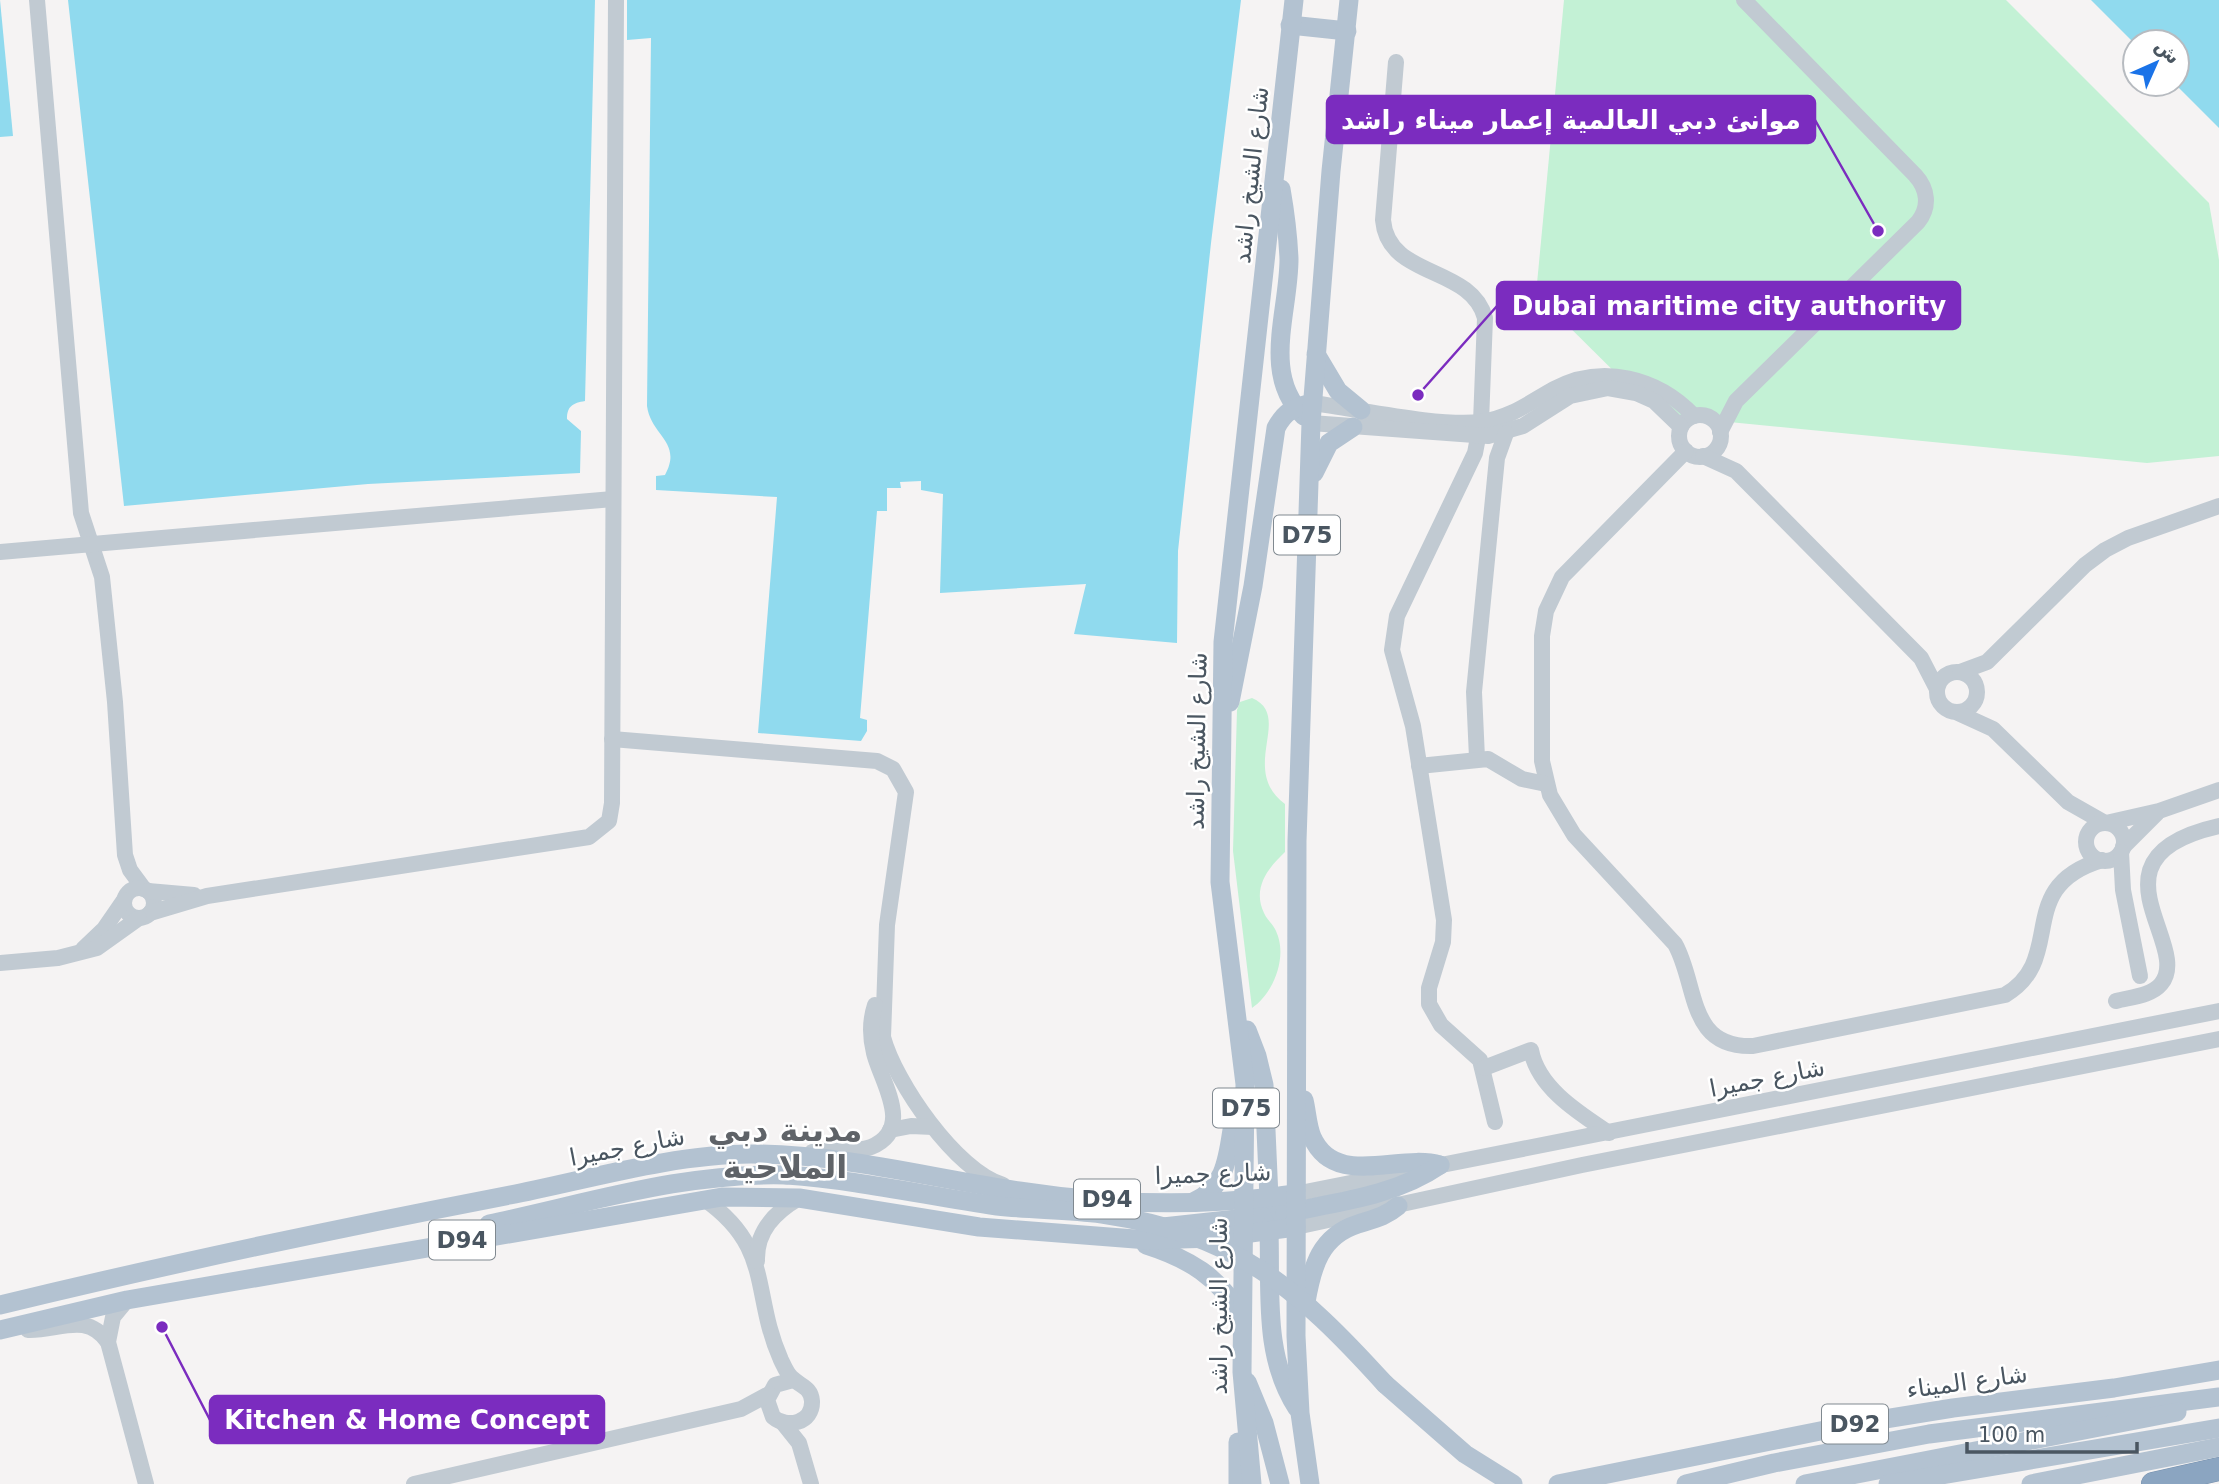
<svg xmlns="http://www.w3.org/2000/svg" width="2219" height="1484" viewBox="0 0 2219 1484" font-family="'DejaVu Sans','Noto Naskh Arabic',sans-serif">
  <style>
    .green { fill: #c3f1d5 }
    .water { fill: #90daee }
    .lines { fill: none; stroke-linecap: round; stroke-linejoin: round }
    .highway-casing { stroke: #7690ad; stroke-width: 24 }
    .minor { stroke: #c1cad2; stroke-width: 16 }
    .major { stroke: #b3c2d1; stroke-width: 19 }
    .highway { stroke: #8ba5c1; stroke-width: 23 }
    .major-bridge { stroke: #b3c2d1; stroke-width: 19 }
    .labels { text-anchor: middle; stroke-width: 5; stroke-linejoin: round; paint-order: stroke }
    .shield { fill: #fff; stroke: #808990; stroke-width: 2 }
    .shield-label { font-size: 23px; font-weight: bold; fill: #4a5661 }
    .street-label { font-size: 24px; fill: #4a5661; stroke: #fff }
    .district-label { font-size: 32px; font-weight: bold; fill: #5f6368; stroke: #fff }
    .leader { fill: none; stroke: #7b2cbf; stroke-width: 2.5 }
    .callout-dot { fill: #7b2cbf; stroke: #fff; stroke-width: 2.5 }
    .callout { fill: #7b2cbf; stroke: #7b2cbf; stroke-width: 2.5 }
    .callout-label { font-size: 26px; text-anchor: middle; font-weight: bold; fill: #fff }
  </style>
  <rect width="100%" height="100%" fill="#f5f3f3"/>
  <g class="green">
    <path d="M1564,0H2006L2209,203L2219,260V456L2147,463L1658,415L1536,294Z"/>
    <path d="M1252,698C1294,716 1238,769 1285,804V852C1268,868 1252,888 1264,913C1267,920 1273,924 1276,931C1288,956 1274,993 1252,1008L1233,851L1237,710L1240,702Z"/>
  </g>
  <g class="water">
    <path d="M0,0L13,136L0,137Z"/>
    <path d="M68,0H595L585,401C573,403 567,406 567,419L581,431L580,473L368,484L124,506Z"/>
    <path d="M627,0H1241L1211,243L1178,551L1177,643L1074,634L1086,584L940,593L943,494L921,490V481L900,482L901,488H887V511H877L860,718L867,720V731L861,741L758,733L777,497L656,490V476L665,475C683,442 651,436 647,406L651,38L627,40Z"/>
    <path d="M2091,0H2219V128L2175,84L2177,42L2135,44Z"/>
  </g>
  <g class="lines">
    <defs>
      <path id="highway" d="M2153,1484L2219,1469"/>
    </defs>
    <use href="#highway" class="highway-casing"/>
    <g class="minor">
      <path d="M37,0L81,513L102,577L115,702L125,855L130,870L144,889"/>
      <path d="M1396,62L1383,220C1388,279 1471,265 1485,318L1481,422L1475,453L1397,616L1392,650L1413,726L1444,920L1443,942L1429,988V1004L1441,1025L1480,1060L1495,1122"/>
      <path d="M1312,403C1359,409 1437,427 1481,422C1510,418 1529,403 1554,389C1602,363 1658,378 1694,416"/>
      <circle cx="1700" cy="436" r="21"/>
      <path d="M1311,423L1488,436L1523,426L1570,396L1608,388L1636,393L1654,401L1681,427"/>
      <path d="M1720,432L1736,401L1918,222C1930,207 1928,189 1915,175L1744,0"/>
      <path d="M1686,451L1562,577L1546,611L1542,636V761L1550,795L1574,835L1675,944C1698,985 1687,1048 1753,1046L2005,995C2068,958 2012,887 2102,860"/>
      <path d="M1703,456L1736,471L1921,658L1937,689"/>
      <path d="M0,552L613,499"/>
      <circle cx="1957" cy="692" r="20"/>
      <path d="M1960,672L1987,662L2085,565L2105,550L2128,538L2219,506"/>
      <path d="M1958,713L1993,729L2068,802L2105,823"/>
      <path d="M612,739L877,761L893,769L906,792L887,925L883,1037C895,1082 956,1171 1003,1185"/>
      <path d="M1477,758L1474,692L1497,458L1506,433"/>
      <path d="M1419,766L1488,759L1522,779L1546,784"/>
      <path d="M2106,823L2159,811L2219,790"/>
      <circle cx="2105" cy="842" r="19"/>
      <path d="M2123,847L2157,813"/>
      <path d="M2121,852L2123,890L2140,976"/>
      <circle cx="139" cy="903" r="15"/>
      <path d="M148,891L194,895"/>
      <path d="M150,913L207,896L589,837L609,821L612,803L616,0"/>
      <path d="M83,949L104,929L124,900"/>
      <path d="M0,963L58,958L97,948L139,918"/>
      <path d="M2116,1001C2131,997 2151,996 2161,984C2194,945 2080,857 2219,826"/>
      <path d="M1484,1068L1531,1050C1538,1088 1579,1113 1609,1133"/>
      <path d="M890,1130L911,1126L933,1127"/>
      <path d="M812,1152C831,1148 853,1154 871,1147C915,1129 881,1082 874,1053C870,1037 870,1020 875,1005"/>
      <path d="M1295,1194L2219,1011"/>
      <path d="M704,1199C774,1248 751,1293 781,1360C784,1366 787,1374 792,1378C800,1386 811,1387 812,1401C813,1423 787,1429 773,1417L767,1400L775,1385L793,1380"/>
      <path d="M1296,1227L1582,1165L2219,1039"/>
      <path d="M757,1261C756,1231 775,1212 799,1198"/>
      <path d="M127,1300L113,1317L108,1342L146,1484"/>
      <path d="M28,1330C59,1331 86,1311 108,1342"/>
      <path d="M783,1423L799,1443L811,1484"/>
      <path d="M414,1484L741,1409L769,1394"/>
    </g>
    <g class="major">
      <path d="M1290,25L1347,31"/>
      <path d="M1281,189C1285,212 1288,235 1289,259C1289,312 1261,375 1304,416"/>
      <path d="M1316,354L1338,391L1361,410"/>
      <path d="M1314,473L1329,443L1353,427"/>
      <path d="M1230,702L1253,586L1276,428C1285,411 1294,407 1312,403"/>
      <path d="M1247,1030L1257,1056L1264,1085L1269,1198L1277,1216L1296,1227"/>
      <path d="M1304,1100C1307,1112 1307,1125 1312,1137C1335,1189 1399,1153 1440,1165"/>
      <path d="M1193,1202C1236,1184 1226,1135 1239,1098"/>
      <path d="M1243,1202L1261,1215L1269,1231C1271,1291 1263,1356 1297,1408"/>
      <path d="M1285,1213C1338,1202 1395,1196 1440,1165"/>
      <path d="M489,1224C589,1203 684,1172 787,1175"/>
      <path d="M1163,1227L1255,1217"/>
      <path d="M1146,1245C1187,1258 1221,1277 1241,1317"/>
      <path d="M1306,1302C1312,1267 1320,1236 1358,1224C1373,1219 1385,1217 1398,1206"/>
      <path d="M0,1305C169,1264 339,1228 510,1195C586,1180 674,1154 751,1154C843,1154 929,1178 1019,1191C1110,1205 1205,1207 1295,1194"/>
      <path d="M0,1330L127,1300L722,1197L799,1198L979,1227L1148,1240L1214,1238L1296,1227"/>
      <path d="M1247,1382L1264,1423L1280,1484"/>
      <path d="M1385,1384L1465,1454L1513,1484"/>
      <path d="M1238,1442V1484"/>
      <path d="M1252,1484L1242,1372L1245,1084L1220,882L1223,642L1294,0"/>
      <path d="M1310,1484L1300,1413L1296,1336L1297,841L1311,423L1331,171L1349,0"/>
      <path d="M1558,1484L1860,1423L1953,1408L2114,1388L2219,1370"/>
      <path d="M1686,1484L1774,1463L1929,1434L2219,1397"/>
      <path d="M1805,1484L2177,1412"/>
      <path d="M1888,1484L2219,1428"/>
      <path d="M2031,1484L2219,1447"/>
    </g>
    <use href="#highway" class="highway"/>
    <path class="major-bridge" d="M787,1175C858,1180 927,1196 997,1206C1032,1210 1067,1209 1102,1214C1236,1234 1297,1287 1385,1384"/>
  </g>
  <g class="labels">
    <g class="shield">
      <rect x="1274" y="515.5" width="66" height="39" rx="5"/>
      <rect x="1213" y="1088.5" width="66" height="39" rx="5"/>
      <rect x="1074" y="1179.5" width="66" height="39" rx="5"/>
      <rect x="429" y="1220.5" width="66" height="39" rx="5"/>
      <rect x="1822" y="1404.5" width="66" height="39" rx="5"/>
    </g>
    <g class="shield-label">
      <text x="1307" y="543">D75</text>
      <text x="1246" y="1116">D75</text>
      <text x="1107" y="1207">D94</text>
      <text x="462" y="1248">D94</text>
      <text x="1855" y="1432">D92</text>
    </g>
    <g class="street-label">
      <text transform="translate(1251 175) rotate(-84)" y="8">شارع الشيخ راشد</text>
      <text transform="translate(1197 741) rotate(-89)" y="8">شارع الشيخ راشد</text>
      <text transform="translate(1767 1078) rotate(-11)" y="8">شارع جميرا</text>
      <text transform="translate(627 1147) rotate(-11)" y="8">شارع جميرا</text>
      <text transform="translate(1213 1174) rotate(-2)" y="8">شارع جميرا</text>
      <text transform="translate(1219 1306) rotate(-90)" y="8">شارع الشيخ راشد</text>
      <text transform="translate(1967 1382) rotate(-8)" y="8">شارع الميناء</text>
    </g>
    <g class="district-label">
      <text x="785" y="1141">مدينة دبي<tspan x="785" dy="37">الملاحية</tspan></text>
    </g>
  </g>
  <path class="leader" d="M1878 231L1815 120M1418 395L1497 306M162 1327L210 1420"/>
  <g class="callout-dot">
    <circle cx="1878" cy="231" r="7"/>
    <circle cx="1418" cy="395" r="7"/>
    <circle cx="162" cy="1327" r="7"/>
  </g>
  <g class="callout">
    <rect x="1327" y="96" width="488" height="47" rx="7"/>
    <rect x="1497" y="282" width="463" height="47" rx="7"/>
    <rect x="210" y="1396" width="394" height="47" rx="7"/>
  </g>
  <g class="callout-label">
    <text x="1571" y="129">موانئ دبي العالمية إعمار ميناء راشد</text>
    <text x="1729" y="315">Dubai maritime city authority</text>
    <text x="407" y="1429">Kitchen &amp; Home Concept</text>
  </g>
  <g transform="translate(2156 63) rotate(45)"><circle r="33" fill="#ffffff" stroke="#b7bbc0" stroke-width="2"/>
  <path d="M0-5L12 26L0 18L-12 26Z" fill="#1a73e8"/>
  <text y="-10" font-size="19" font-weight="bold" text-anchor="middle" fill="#4a5661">ش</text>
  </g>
  <path d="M1967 1442v10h170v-10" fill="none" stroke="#4a5661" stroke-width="3.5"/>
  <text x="1978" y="1442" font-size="21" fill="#4a5661" stroke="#ffffff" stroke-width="5" paint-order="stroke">100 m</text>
</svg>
